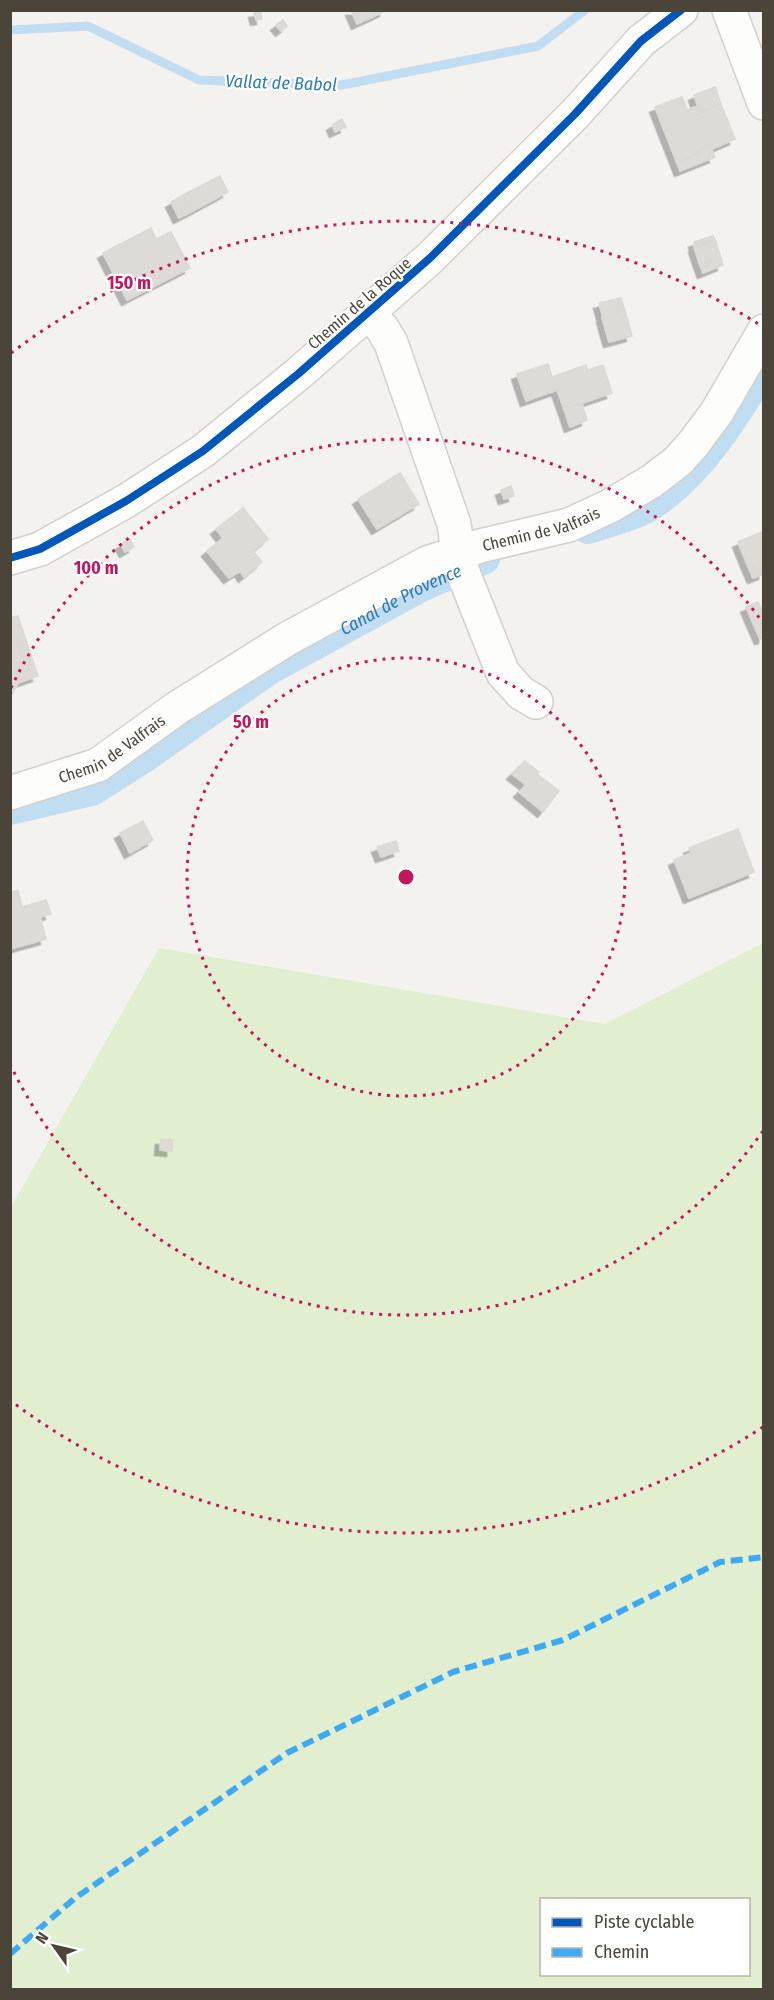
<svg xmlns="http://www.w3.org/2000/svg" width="774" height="2000" viewBox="0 0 774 2000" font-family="'Fira Sans Condensed',sans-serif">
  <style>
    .green { fill: #e1eecf; fill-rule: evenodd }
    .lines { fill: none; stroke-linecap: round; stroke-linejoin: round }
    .stream { stroke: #c0ddf1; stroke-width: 9 }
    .canal { stroke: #c0ddf1; stroke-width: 30 }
    .building { fill: #dedbd6; stroke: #dcd9d4; stroke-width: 1.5; filter: url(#shadow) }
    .minor-casing { stroke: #d2d0cb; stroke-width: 36 }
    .minor { stroke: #fdfdfc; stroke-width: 33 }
    .quiet { stroke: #3fa9f5; stroke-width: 6; stroke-dasharray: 12 6; stroke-linecap: butt }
    .cycleway-casing { stroke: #fff; stroke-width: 11 }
    .cycleway { stroke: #0057b8; stroke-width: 8 }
    .ring { fill: none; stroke: #c2185b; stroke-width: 3; stroke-dasharray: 3 6 }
    .labels { text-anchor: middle; stroke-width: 4.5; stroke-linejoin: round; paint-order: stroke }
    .street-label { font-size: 16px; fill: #4b4439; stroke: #fff }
    .water-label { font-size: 18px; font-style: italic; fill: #2e7ab2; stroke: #fff }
    .centre { fill: #c2185b; stroke: #fff; stroke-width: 3 }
    .ring-label { font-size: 18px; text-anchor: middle; font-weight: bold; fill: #c2185b; stroke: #fff; stroke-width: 4.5; stroke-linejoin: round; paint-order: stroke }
  </style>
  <defs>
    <filter id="shadow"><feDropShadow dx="-5.5" dy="5.5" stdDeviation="0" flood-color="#0004"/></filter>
  </defs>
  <rect width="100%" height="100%" fill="#f4f2ee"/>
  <path class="green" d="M763,943V1989L11,1990V1207L159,948L605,1024ZM542,1900H748V1974H542Z"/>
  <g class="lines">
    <path class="stream" d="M10,30L88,26L199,80L342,85L538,46L585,10"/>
    <g class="canal">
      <path d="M588,529C606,523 635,516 649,507C698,476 735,418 764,368"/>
      <path id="s1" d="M10,810L92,791L147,756L269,670L421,587L485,559"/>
    </g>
  </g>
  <g class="building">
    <path d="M351,10H385V11L357,24Z"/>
    <path d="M261,11L262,19L256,20L254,12Z"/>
    <path d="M283,20L287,26L281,31L276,25Z"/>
    <path d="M715,87L721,104L700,113L694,95Z"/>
    <path d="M682,97L690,117L721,104L735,139L712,149L710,145L698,150L700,153L677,163L655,107Z"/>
    <path d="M698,106L700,113L690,117L687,110Z"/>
    <path d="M342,119L346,127L335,132L332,125Z"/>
    <path d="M710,145L715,157L680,171L677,163L700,153L698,150Z"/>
    <path d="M220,176L228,192L191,212L183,195Z"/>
    <path d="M183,195L191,212L179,218L171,202Z"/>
    <path d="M151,228L156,239L171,232L190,268L127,300L103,253Z"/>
    <path d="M713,236L715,239L695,246L694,242Z"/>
    <path d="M715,239L721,258L700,265L694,247Z"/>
    <path d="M721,258L723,265L703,273L700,265Z"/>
    <path d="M621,298L625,311L603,317L599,303Z"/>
    <path d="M625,311L632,336L609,342L602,317Z"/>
    <path d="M548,364L552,377L586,365L588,370L603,365L612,393L564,409L557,390L526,401L517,374Z"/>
    <path d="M582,404L587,420L570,427L564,409Z"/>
    <path d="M400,473L419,504L377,529L358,499Z"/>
    <path d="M511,486L514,496L504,499L501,490Z"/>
    <path d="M243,508L268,539L253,551L262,562L244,577L240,571L229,578L207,551L223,538L216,529Z"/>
    <path d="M764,531V571L747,564L738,542Z"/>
    <path d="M130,539L134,547L125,552L121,544Z"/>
    <path d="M747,564L764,571V574L753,578Z"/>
    <path d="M758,602L764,614V626L761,620L753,623L746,607Z"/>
    <path d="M18,616L38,676L20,682L14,665L24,661L15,634L10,635V618Z"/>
    <path d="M761,620L764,626V638L760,639L753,623Z"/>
    <path d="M15,634L24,661L14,665L20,682L18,683L10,698V635Z"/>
    <path d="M525,761L539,772L537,774L559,791L543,812L519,792L526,785L512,774Z"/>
    <path d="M143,821L153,840L130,853L120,833Z"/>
    <path d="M738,829L754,872L689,898L674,860L691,853L689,848Z"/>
    <path d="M396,841L399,851L381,857L377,847Z"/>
    <path d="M18,890L22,907L46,900L51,914L40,917L46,939L10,949V893Z"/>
    <path d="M161,1139L172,1140V1151L160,1150Z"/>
  </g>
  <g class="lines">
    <defs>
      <g id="minor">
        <path d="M729,10L764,103"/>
        <path d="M368,313L382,328L391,343L454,524L459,559L464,575L503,673L521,693L536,702"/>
        <path d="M10,558L40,549L126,501L203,451L298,374L430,258L575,114L641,41L681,10"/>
        <path id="s2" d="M10,793L98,765L177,708L287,639L427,563L480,546L569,525L610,506L652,481L678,461L694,443L717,412L764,331"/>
      </g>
    </defs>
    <use href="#minor" class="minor-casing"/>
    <use href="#minor" class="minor"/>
    <path class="quiet" d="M10,1954L75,1898L287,1753L453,1672L563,1640L720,1562L764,1557"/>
    <defs>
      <path id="cycleway" d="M10,558L40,549L126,501L203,451L298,374L430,258L575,114L641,41L681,10"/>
    </defs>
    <use href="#cycleway" class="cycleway-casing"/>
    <use href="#cycleway" class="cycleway"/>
  </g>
  <g class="ring">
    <circle cx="406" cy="877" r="219"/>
    <path d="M763 1131A438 438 0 0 1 11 1066M11 688A438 438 0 0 1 763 623"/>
    <path d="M763 1427A656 656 0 0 1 11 1401M11 353A656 656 0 0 1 763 327"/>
  </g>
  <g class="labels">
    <g class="street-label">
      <text transform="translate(359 303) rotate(-41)" y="6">Chemin de la Roque</text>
      <text dy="6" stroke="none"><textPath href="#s2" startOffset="598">Chemin de Valfrais</textPath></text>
      <text dy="6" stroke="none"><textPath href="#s2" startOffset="112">Chemin de Valfrais</textPath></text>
    </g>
    <g class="water-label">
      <text transform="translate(281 83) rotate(2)" y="6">Vallat de Babol</text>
      <text dy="6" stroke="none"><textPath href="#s1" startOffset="448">Canal de Provence</textPath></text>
    </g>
  </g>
  <circle cx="406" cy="877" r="9" class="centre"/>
  <g class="ring-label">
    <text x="129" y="289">150 m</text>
    <text x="96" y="574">100 m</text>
    <text x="251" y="728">50 m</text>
  </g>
  <rect width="774" height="2000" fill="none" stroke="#4b4439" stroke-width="24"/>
  <rect x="540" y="1898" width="210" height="78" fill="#ffffff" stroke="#b7b4b0" stroke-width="1.5"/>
  <rect x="552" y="1918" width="30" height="9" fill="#0057b8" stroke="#b7b4b0" stroke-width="1.5"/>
  <text x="594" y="1928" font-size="18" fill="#4b4439">Piste cyclable</text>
  <rect x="552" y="1948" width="30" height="9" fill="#3fa9f5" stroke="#b7b4b0" stroke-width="1.5"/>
  <text x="594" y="1958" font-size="18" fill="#4b4439">Chemin</text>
  <g transform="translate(54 1946) rotate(304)" stroke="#ffffff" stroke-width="4.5" paint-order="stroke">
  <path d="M0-4.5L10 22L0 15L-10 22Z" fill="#4b4439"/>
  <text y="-9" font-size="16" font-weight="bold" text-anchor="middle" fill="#4b4439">N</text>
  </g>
</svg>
